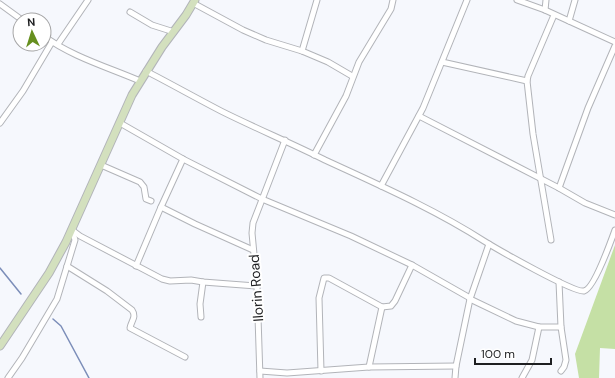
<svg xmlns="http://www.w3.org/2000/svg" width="615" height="378" viewBox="0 0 615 378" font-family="'DM Sans',sans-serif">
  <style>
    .green { fill: #c5e0a5 }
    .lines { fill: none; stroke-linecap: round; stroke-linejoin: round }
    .stream { stroke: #7c8eb9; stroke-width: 1.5 }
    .street-casing { stroke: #b2b4b9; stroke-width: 7 }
    .secondary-casing { stroke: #b2b4b9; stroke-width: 9 }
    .street { stroke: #fff; stroke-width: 5 }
    .secondary { stroke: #d3e0be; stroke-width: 7 }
    .labels { text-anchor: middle; stroke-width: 4; stroke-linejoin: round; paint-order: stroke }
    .street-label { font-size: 14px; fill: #1e1f21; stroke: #fff }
  </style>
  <rect width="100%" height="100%" fill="#f6f8fd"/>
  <path class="green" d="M615,245V349L600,348L599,378H579L575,354Z"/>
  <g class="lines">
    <g class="stream">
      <path d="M0,268L21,294"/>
      <path d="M53,319L61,326L89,378"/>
    </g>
    <defs>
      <g id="street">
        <path d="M517,0L545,10L615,42"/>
        <path d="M193,3L243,30L266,40L302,51L328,62L352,76"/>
        <path d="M0,4L22,20"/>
        <path d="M545,10L546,0"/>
        <path d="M130,12L152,25L174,32"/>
        <path d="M569,21L575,0"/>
        <path d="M44,36C70,56 110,68 140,81"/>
        <path d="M58,44L88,0"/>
        <path d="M302,51L317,0"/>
        <path d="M442,62L527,81"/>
        <path d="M146,71C171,84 196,98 221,111C255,128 291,143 325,160C379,185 434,209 484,241C497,249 574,293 584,291C594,289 611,241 615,230"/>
        <path d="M419,116L559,188L585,203L615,215"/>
        <path d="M0,123L23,91L52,42"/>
        <path d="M120,123L183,159L262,199L351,236L412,265L470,298"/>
        <path d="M314,155L346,96L359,62L391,9L393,0"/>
        <path d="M101,165L140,182L144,187L146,199L151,201"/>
        <path d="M381,186L423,108L467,0"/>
        <path d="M559,188L588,108L615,46"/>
        <path d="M161,207L195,224L253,250"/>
        <path d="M72,230L80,236L162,279L170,281L191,280L203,282L257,286"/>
        <path d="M551,240L533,134L527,81L528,76L554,15"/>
        <path d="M67,266L107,291L132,310C137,317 131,321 130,328L185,357"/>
        <path d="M136,266L161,207L183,159"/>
        <path d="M559,282L561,327L566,360L564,367L561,371"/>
        <path d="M470,299L516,321L539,327H561"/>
        <path d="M201,317L200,304L203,282"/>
        <path d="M369,367L382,307"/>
        <path d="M260,371L287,373L369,367L456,366"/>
        <path d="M321,371L319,298L324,278H329L382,307L391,306L395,301L412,265"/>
        <path d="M8,378L22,358L57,299L75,240L72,230"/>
        <path d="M260,378L257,286L252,233L253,223L285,140"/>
        <path d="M455,378L456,366L470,299L489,244"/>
        <path d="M522,378L532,360L539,327"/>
      </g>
      <path id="secondary" d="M0,346L49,273L66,242L132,95L162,47L186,15L195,0"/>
    </defs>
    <use href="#street" class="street-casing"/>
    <use href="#secondary" class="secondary-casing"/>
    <use href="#street" class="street"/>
    <use href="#secondary" class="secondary"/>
  </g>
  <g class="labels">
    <g class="street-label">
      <text transform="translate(256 288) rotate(-94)" y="5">Ilorin Road</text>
    </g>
  </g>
  <g transform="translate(32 32) rotate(356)"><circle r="19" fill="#ffffff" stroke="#a5a5a6"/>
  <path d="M0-3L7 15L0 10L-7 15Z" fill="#668f1e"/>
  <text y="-6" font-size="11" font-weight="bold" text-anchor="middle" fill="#1e1f21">N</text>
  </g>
  <path d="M475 358v6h76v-6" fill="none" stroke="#1e1f21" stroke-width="2"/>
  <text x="481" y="358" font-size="12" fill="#1e1f21" stroke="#ffffff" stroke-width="3" paint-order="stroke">100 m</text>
</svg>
